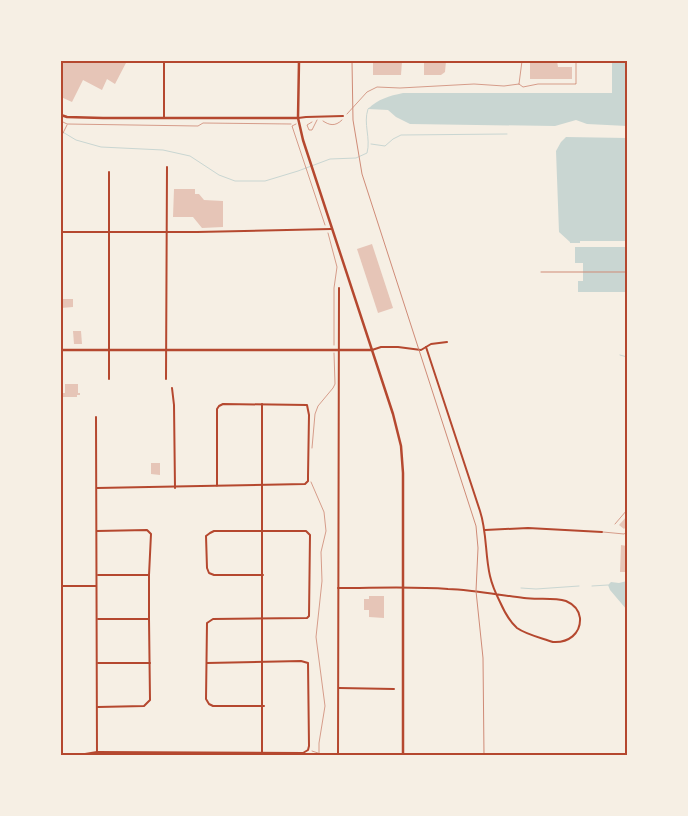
<svg xmlns="http://www.w3.org/2000/svg" width="688" height="816" viewBox="0 0 688 816" font-family="'Titillium Web',sans-serif">
  <style>
    .water { fill: #c9d6d2 }
    .pier { fill: #f6efe4 }
    .lines { fill: none; stroke-linecap: round; stroke-linejoin: round }
    .stream { stroke: #c9d6d2; stroke-width: 1 }
    .building { fill: #e6c5b7 }
    .path { stroke: #b5482f; stroke-width: 0.5 }
    .service { stroke: #b5482f; stroke-width: 0.5 }
    .minor { stroke: #b5482f; stroke-width: 2 }
    .tertiary { stroke: #b5482f; stroke-width: 2.5 }
    .secondary { stroke: #b5482f; stroke-width: 2.5 }
    .rail { stroke: #cf8b77; stroke-width: 1 }
    .neatline { fill: none; stroke: #b5482f; stroke-width: 2 }
  </style>
  <rect width="100%" height="100%" fill="#f6efe4"/>
  <g class="water">
    <path d="M612,61H627V126L587,124L576,120L555,126L410,124L396,117L388,110L368,109C378,99 389,96 403,93H612Z"/>
    <path d="M566,137L627,138V292H578V281H583V263H569L570,242L559,232L556,151L561,142Z"/>
    <path d="M627,581V610L610,590L608,585L611,582L619,583Z"/>
  </g>
  <path class="pier" d="M580,241H627V247H575V263H569L568,243H580Z"/>
  <g class="lines">
    <g class="stream">
      <path d="M61,131L76,140L101,147L163,150L190,156L219,175L235,181H265L298,171L330,159L356,158L367,153C371,138 363,124 368,109L369,108"/>
      <path d="M371,144L385,146L393,139L401,135L507,134"/>
      <path d="M620,355L627,357"/>
      <path d="M592,586L608,585"/>
      <path d="M521,588L536,589L579,586"/>
    </g>
  </g>
  <g class="building">
    <path d="M61,61H127L115,84L107,79L102,90L83,80L72,102L61,97Z"/>
    <path d="M402,61L401,75H373V62Z"/>
    <path d="M424,61H446L445,72L441,75H424Z"/>
    <path d="M530,61H557L558,67H572V79H530Z"/>
    <path d="M174,189H195V194H199L204,200L223,201V227L202,228L193,217H173Z"/>
    <path d="M372,244L393,308L378,313L357,249Z"/>
    <path d="M61,299H73V307L61,308Z"/>
    <path d="M73,331H81L82,344H74Z"/>
    <path d="M65,384H78V393H80V395H77V397H62L61,393H65Z"/>
    <path d="M151,463H160V475L151,474Z"/>
    <path d="M627,516V526L624,529L619,525Z"/>
    <path d="M621,545L627,546V572H620Z"/>
    <path d="M369,596H384V618L369,617V610H364V599H369Z"/>
  </g>
  <g class="lines">
    <g class="path">
      <path d="M519,84L522,61"/>
      <path d="M347,114L367,92L377,87L400,88L474,84L504,86L519,84L523,87L538,84H576V61"/>
      <path d="M61,121L67,124L198,126L203,123L291,124"/>
      <path d="M323,121C329,125 335,127 342,120"/>
      <path d="M312,122L307,125L309,130H312L317,120"/>
      <path d="M296,124L292,126L325,225"/>
      <path d="M61,137L67,125"/>
      <path d="M61,143V145"/>
      <path d="M328,233L337,267L334,288V345"/>
      <path d="M312,448L315,414L318,406L333,388L335,384L334,353"/>
      <path d="M311,482L324,512L326,531L321,552L322,581L316,637L325,706L319,743V755"/>
      <path d="M312,751L318,753"/>
    </g>
    <g class="service">
      <path d="M615,524L627,510"/>
      <path d="M603,532L624,534L627,532"/>
    </g>
    <g class="minor">
      <path d="M164,61V118"/>
      <path d="M298,118L306,117L343,116"/>
      <path d="M109,172V379"/>
      <path d="M61,232H197L331,229"/>
      <path d="M372,350L381,347H398L421,350L431,344L447,342"/>
      <path d="M166,379L167,167"/>
      <path d="M172,388L174,405L175,488"/>
      <path d="M262,404V755"/>
      <path d="M96,417L97,755"/>
      <path d="M97,488C166,487 236,485 305,484L308,481V476L309,415L307,405L223,404L219,406L217,409V486"/>
      <path d="M485,530L528,528L602,532"/>
      <path d="M97,531L147,530L151,534L149,575H98"/>
      <path d="M149,575V619"/>
      <path d="M263,575H214L209,573L207,568L206,536L210,533L214,531H306L310,535L309,616L307,618L213,619L207,623L206,699L209,704L213,706H264"/>
      <path d="M61,586H96"/>
      <path d="M338,588C374,588 412,586 448,589C474,590 499,595 524,598C537,600 553,597 566,601C573,604 579,610 580,618C581,634 568,643 553,642C542,638 527,635 517,628C509,621 504,611 500,602C496,594 492,585 490,576C485,555 487,532 480,511L426,347"/>
      <path d="M98,619H149L150,700L144,706L98,707"/>
      <path d="M98,663H150"/>
      <path d="M339,688L394,689"/>
      <path d="M79,755L97,752L303,753L308,750L309,746L308,663L301,661L207,663"/>
      <path d="M338,755L339,288"/>
    </g>
    <g class="tertiary">
      <path d="M61,115L67,117L103,118H298L303,140L393,414L401,446L403,473V755"/>
      <path d="M61,350H372"/>
    </g>
    <path class="secondary" d="M298,118L299,61"/>
    <g class="rail">
      <path d="M352,61L353,120L362,174L476,526L478,548L476,591L483,658L484,755"/>
      <path d="M541,272H627"/>
    </g>
  </g>
  <rect width="688" height="816" fill="none" stroke="#f6efe4" stroke-width="125"/>
  <rect x="62" y="62" width="564" height="692" class="neatline"/>
</svg>
